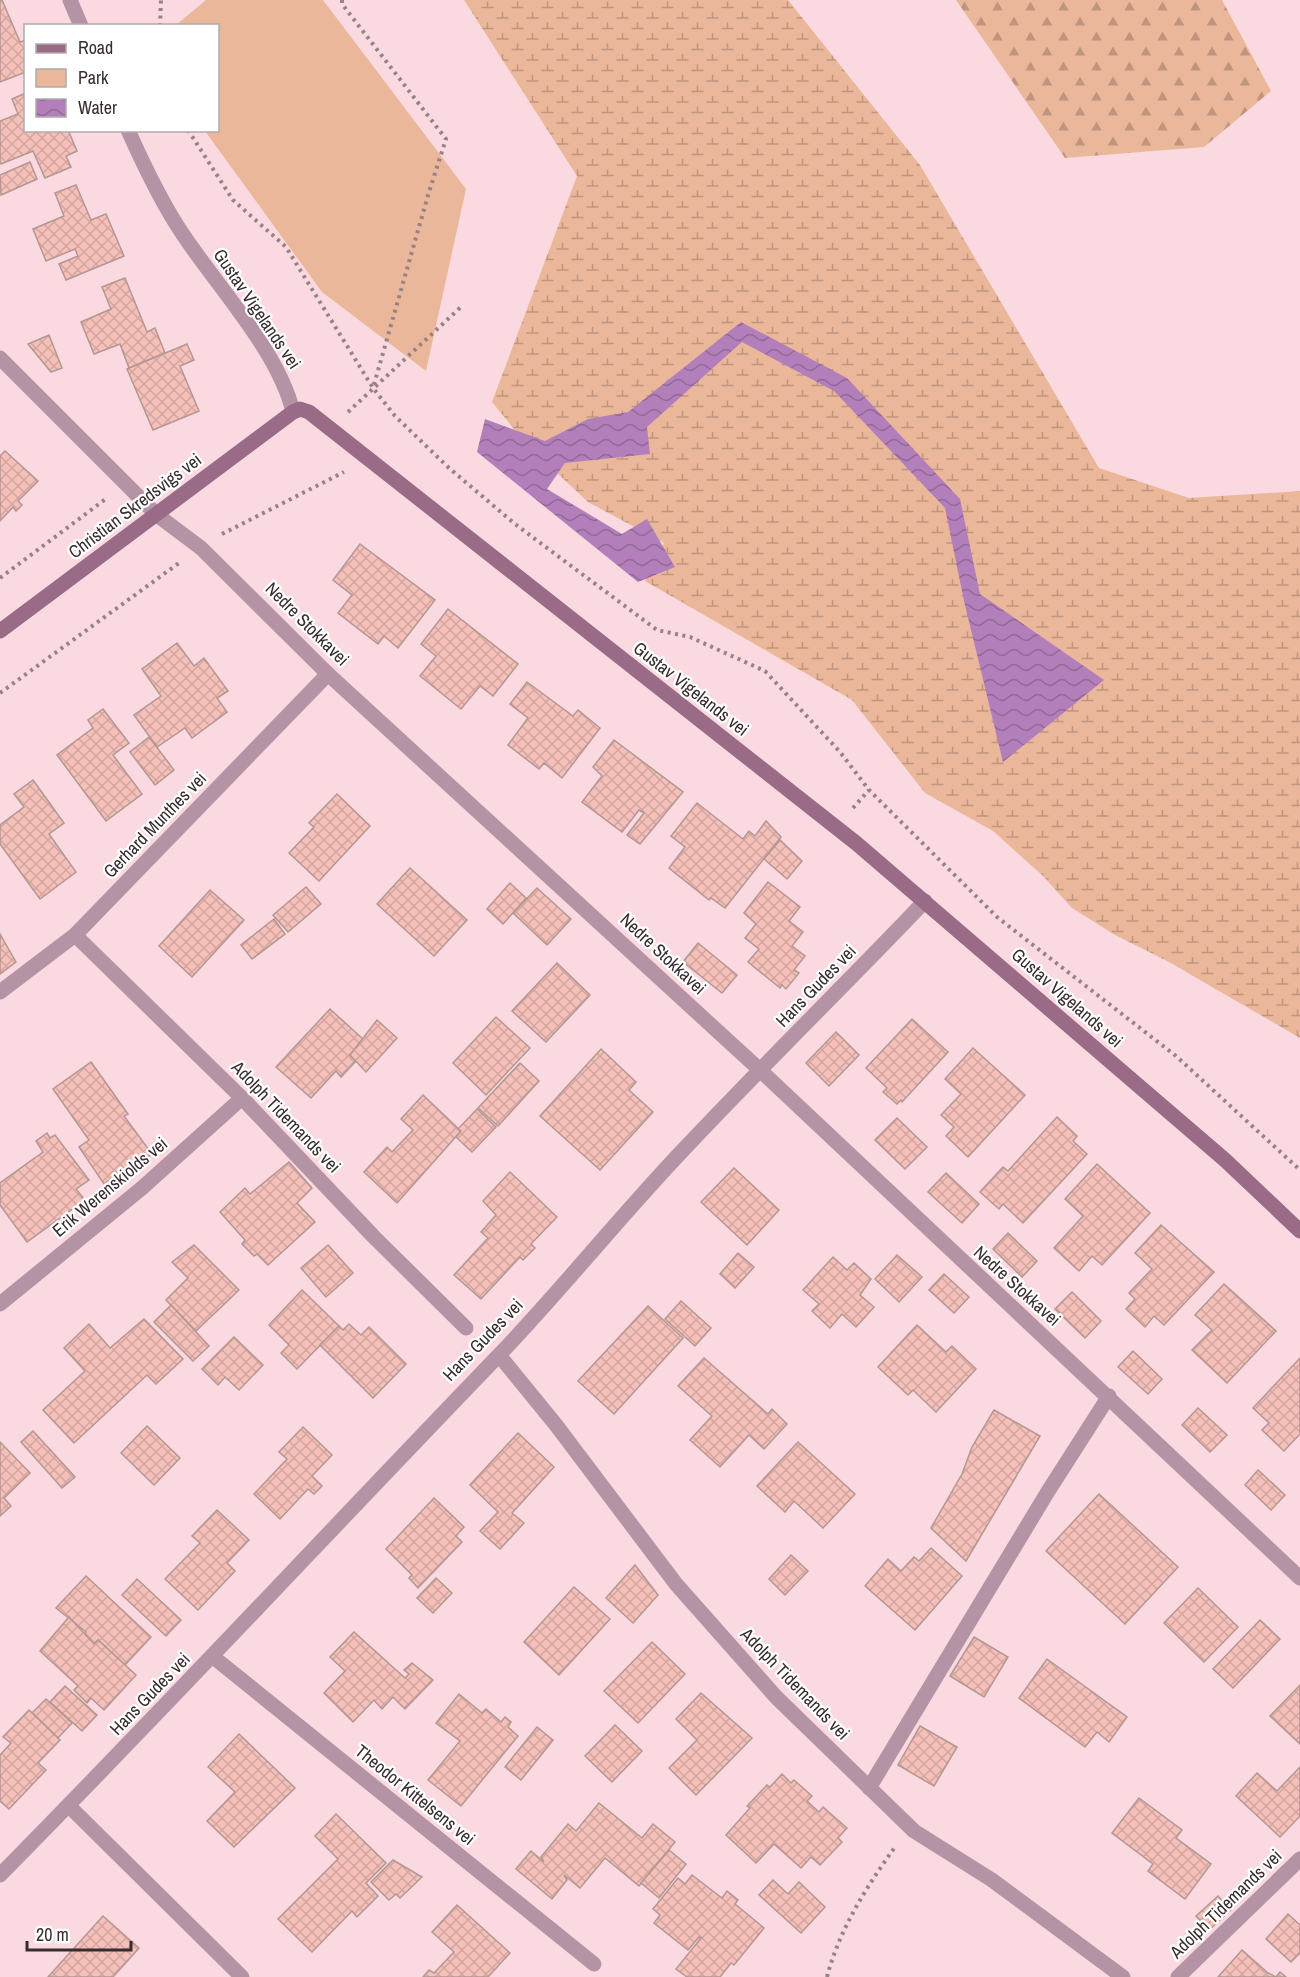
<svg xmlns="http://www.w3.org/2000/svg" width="1300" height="1977" viewBox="0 0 1300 1977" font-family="'Archivo Narrow',sans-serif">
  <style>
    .forest { fill: url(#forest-firs) }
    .wetland { fill: url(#wetland-marsh) }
    .park { fill: #ebb79a }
    .water { fill: url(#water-waves) }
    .building { fill: url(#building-cross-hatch); stroke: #b49692; stroke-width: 1.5 }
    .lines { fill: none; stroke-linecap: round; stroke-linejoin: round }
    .path { stroke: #978286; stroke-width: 4; stroke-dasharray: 3 4.5; stroke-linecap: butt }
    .lane { stroke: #b493a5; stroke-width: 15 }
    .street { stroke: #b493a5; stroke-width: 15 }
    .secondary { stroke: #9a6b86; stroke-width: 15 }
    .labels { text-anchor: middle; stroke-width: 4.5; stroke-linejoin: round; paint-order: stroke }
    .street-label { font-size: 18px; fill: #372c2e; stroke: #fff }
  </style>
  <defs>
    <pattern id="forest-firs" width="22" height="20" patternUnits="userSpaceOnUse" patternTransform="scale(1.5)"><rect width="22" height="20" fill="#ebb79a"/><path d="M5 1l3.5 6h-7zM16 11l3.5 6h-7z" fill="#bf957e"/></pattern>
    <pattern id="wetland-marsh" width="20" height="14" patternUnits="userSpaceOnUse" patternTransform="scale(1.5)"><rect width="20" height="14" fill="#ebb79a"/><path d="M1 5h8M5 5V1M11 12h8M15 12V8" fill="none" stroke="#bf957e"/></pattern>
    <pattern id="water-waves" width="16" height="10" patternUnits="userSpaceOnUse" patternTransform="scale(1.5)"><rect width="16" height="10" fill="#b37fba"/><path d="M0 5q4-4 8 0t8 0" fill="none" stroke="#926898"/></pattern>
    <pattern id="building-cross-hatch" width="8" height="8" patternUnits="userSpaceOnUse" patternTransform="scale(1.5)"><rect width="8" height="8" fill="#f5c0b9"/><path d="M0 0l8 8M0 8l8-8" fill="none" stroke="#d3a59f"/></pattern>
  </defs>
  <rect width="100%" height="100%" fill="#fadae0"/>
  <path class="forest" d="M956,0H1222L1271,91L1204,147L1065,158Z"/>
  <path class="wetland" d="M464,0H788L920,165L1099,468L1189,498L1300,491V1038L1169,962L1115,935L1072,908L1042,875L993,831L925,793L852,700L645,581L664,543L588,502L527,445L492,402L577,176Z"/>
  <path class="park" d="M206,0H323L466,189L426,371L322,292L205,131L218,130V26L176,25Z"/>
  <path class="water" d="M741,322L847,378L960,499L980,594L1104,680L1003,762L964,601L945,508L834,391L742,342L647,427L650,454L565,463L547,489L622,534L647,519L675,567L638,582L477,452L485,419L545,441L588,419L628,412Z"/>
  <g class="building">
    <path d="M0,0H2L20,42L26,40V72L0,82Z"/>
    <path d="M26,93V130H68L77,151L66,156L71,167L45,178L33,151L1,164L0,161V121L18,114L12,99Z"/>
    <path d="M30,162L37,179L1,195L0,175Z"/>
    <path d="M76,185L91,220L106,214L124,256L66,280L59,264L78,256L75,249L46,261L33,229L64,216L55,193Z"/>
    <path d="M125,278L147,332L155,328L165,353L129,368L120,344L94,354L81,322L111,309L102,287Z"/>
    <path d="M49,335L62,368L51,372L28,344Z"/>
    <path d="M187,344L194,360L180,366L199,411L153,430L127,369Z"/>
    <path d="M5,451L38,481L18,501L22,505L16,511L13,507L0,521V456Z"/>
    <path d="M360,544L435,600L398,648L384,636L378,644L338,613L352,595L333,580Z"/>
    <path d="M448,609L518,664L493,696L480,686L461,709L420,676L436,656L421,644Z"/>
    <path d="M177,643L194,666L204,658L228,691L217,698L227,712L192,738L185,728L157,747L134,715L161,696L142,669Z"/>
    <path d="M527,682L573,716L578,710L600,728L562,778L544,763L539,769L508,745L528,718L510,704Z"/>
    <path d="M103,709L129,743L113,755L142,794L106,821L57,755L93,728L88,720Z"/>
    <path d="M149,737L174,770L155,785L130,752Z"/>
    <path d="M614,740L683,792L640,844L627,835L644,813L639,810L622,832L582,802L602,776L593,767Z"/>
    <path d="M33,780L64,823L49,834L76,872L40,899L0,844V825L24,807L14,794Z"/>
    <path d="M337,794L370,826L319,881L289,853L314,827L309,823Z"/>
    <path d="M697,803L743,839L749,831L755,836L766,821L781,837L725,908L711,898L709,900L669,868L685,847L671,836Z"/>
    <path d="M780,840L802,861L787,879L764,859Z"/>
    <path d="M410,868L467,920L434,956L377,904Z"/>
    <path d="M768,882L800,907L789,921L803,932L792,946L805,956L794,970L799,973L786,989L782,985L780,988L748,962L759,949L745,938L756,924L744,913Z"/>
    <path d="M510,883L526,898L503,924L487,909Z"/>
    <path d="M306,887L321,904L288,932L273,915Z"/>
    <path d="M537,888L571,919L547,945L513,913Z"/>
    <path d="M210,890L244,920L192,977L159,946Z"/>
    <path d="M274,919L285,934L252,959L241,945Z"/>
    <path d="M0,934L16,962L0,974Z"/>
    <path d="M698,943L737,975L722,993L683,962Z"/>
    <path d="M557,963L590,995L546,1042L512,1011Z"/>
    <path d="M330,1009L364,1040L350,1055L356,1061L341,1077L336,1071L311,1098L276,1067Z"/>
    <path d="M496,1017L530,1048L486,1095L453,1063Z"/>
    <path d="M912,1019L948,1052L902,1102L901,1100L897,1104L883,1092L887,1088L866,1068Z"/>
    <path d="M377,1020L397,1038L366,1072L350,1055Z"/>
    <path d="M836,1032L859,1055L829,1086L806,1063Z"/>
    <path d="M973,1048L1025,1095L968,1157L946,1136L954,1127L941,1115L961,1094L945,1079Z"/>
    <path d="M601,1049L636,1082L629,1090L653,1112L600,1170L540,1116Z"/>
    <path d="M91,1062L128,1114L124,1116L152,1154L117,1179L115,1176L104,1184L79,1147L89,1140L53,1089Z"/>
    <path d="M520,1063L539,1081L498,1126L478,1108Z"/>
    <path d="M423,1095L461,1131L397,1203L364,1172L387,1147L392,1152L413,1130L401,1119Z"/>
    <path d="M477,1109L496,1127L472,1152L456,1137L461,1131L458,1129Z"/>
    <path d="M1057,1117L1077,1136L1073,1141L1087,1154L1023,1223L1003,1204L999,1209L980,1192L1003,1167L1008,1171Z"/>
    <path d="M897,1118L927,1147L905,1169L875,1140Z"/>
    <path d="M47,1133L50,1138L55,1135L89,1180L76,1189L85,1200L27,1242L0,1205V1183L43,1152L36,1141Z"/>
    <path d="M289,1162L312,1188L297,1203L315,1222L268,1265L257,1254L254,1256L242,1244L245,1240L220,1212L245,1188L250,1194Z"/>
    <path d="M1097,1164L1150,1213L1102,1265L1092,1256L1079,1271L1054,1248L1083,1216L1065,1199Z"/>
    <path d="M734,1168L779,1210L747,1245L701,1202Z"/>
    <path d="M510,1172L557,1217L531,1244L535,1248L523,1260L520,1257L481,1299L454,1275L488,1238L481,1232L496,1215L483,1201Z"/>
    <path d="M946,1173L979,1204L962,1223L928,1192Z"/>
    <path d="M1161,1225L1214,1272L1164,1325L1154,1316L1145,1327L1126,1309L1135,1299L1129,1293L1152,1269L1135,1253Z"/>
    <path d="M1008,1233L1037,1261L1022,1277L993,1249Z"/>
    <path d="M194,1245L239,1290L196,1331L166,1300L188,1278L172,1262Z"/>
    <path d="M328,1245L353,1273L326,1297L301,1268Z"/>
    <path d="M738,1253L754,1267L735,1288L720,1274Z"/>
    <path d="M897,1255L922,1277L899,1302L875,1279Z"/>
    <path d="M833,1257L847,1270L854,1263L871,1279L860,1295L874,1307L856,1327L842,1314L830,1328L812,1311L819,1304L803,1290Z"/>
    <path d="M944,1274L969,1297L954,1313L929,1290Z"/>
    <path d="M1224,1284L1276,1331L1227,1383L1192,1350L1212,1330L1195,1315Z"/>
    <path d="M302,1290L339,1326L297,1369L281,1353L289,1345L269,1325Z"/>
    <path d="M1072,1292L1101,1321L1085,1338L1055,1309Z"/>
    <path d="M681,1301L711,1328L695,1346L665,1319Z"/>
    <path d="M171,1305L209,1346L193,1361L154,1322Z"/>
    <path d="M648,1306L683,1338L614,1414L578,1381Z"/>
    <path d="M144,1319L183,1359L156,1384L147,1375L74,1443L43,1410L85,1371L64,1348L89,1324L110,1348Z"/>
    <path d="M349,1324L361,1335L369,1327L406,1364L373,1398L320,1345L339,1326L343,1330Z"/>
    <path d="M917,1325L946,1352L952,1346L976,1369L936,1412L913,1390L908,1395L878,1367Z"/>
    <path d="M234,1337L263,1365L239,1390L225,1377L218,1385L202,1369Z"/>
    <path d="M1133,1351L1162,1379L1148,1394L1118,1367Z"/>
    <path d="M704,1358L768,1414L772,1409L787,1424L764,1449L749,1435L720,1467L690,1440L712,1416L678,1386Z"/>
    <path d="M1300,1358V1434L1284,1451L1262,1430L1269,1423L1253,1408Z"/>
    <path d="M1198,1408L1227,1435L1210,1452L1182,1425Z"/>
    <path d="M994,1410L1040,1436L966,1561L931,1528L962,1474L972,1447Z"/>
    <path d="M147,1426L180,1458L154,1485L121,1453Z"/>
    <path d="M303,1427L332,1455L312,1476L322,1486L314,1494L308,1489L280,1519L254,1494L287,1459L279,1452Z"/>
    <path d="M33,1431L75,1477L62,1488L21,1442Z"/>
    <path d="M518,1433L554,1467L512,1513L524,1523L500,1549L480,1531L498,1512L470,1485Z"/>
    <path d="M0,1442L30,1473L4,1498L11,1506L0,1516Z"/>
    <path d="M798,1442L855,1494L823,1528L794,1501L785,1512L757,1486Z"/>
    <path d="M1258,1470L1285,1495L1271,1510L1245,1485Z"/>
    <path d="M1099,1494L1178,1567L1125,1624L1046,1551Z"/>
    <path d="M434,1498L464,1527L456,1536L462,1542L418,1588L409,1578L412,1575L386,1549Z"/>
    <path d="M217,1510L249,1540L227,1563L235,1571L198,1610L165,1579L200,1543L192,1536Z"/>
    <path d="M931,1548L962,1576L915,1630L865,1586L888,1559L901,1571L914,1557L919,1561Z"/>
    <path d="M791,1555L808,1571L785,1595L769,1579Z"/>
    <path d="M635,1565L658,1595L633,1623L606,1598Z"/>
    <path d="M86,1576L151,1637L125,1665L98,1640L94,1644L84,1634L86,1632L56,1608Z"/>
    <path d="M436,1578L452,1593L433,1613L417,1598Z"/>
    <path d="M137,1579L181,1620L166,1636L122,1595Z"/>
    <path d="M574,1587L610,1619L559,1675L524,1642Z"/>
    <path d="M1198,1588L1238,1627L1204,1662L1164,1623Z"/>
    <path d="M69,1617L94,1644L98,1640L136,1675L104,1710L91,1698L87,1703L74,1690L78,1686L40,1651Z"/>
    <path d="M1260,1620L1280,1639L1233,1688L1213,1669Z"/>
    <path d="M354,1632L405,1678L409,1674L404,1670L412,1663L433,1680L405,1709L393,1697L382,1709L374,1700L353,1722L324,1693L345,1671L330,1657Z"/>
    <path d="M974,1637L1008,1657L984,1697L950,1676Z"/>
    <path d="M652,1642L685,1674L638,1723L604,1691Z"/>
    <path d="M1047,1659L1127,1717L1109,1742L1097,1732L1085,1747L1019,1698Z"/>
    <path d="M1300,1685V1744L1270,1716Z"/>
    <path d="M65,1686L97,1715L82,1731L50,1702Z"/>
    <path d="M701,1693L752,1738L696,1795L669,1768L697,1740L676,1719Z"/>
    <path d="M459,1694L482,1713L486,1709L501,1722L505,1717L511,1722L508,1727L518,1736L461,1806L428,1780L460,1741L436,1723Z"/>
    <path d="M46,1699L72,1723L58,1738L32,1713Z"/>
    <path d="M29,1710L60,1740L38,1763L46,1770L9,1809L0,1801V1755L11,1743L3,1737Z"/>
    <path d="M615,1725L642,1751L612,1782L585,1756Z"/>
    <path d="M920,1726L957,1747L934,1786L898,1765Z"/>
    <path d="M537,1727L553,1740L521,1780L505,1767Z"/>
    <path d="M239,1734L295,1788L234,1847L207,1821L235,1792L208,1767Z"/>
    <path d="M1300,1767V1816L1280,1837L1236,1796L1257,1773L1277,1791Z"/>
    <path d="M782,1774L791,1783L794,1780L812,1796L807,1801L819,1812L823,1807L847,1828L838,1838L842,1842L820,1865L811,1857L801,1868L774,1844L756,1863L726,1835L750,1808L747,1806L767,1785L770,1787Z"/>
    <path d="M1139,1798L1182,1830L1176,1838L1211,1864L1185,1899L1148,1871L1153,1864L1112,1833Z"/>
    <path d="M599,1803L642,1838L653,1824L675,1842L639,1886L605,1858L580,1888L564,1875L567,1880L552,1899L516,1869L531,1851L544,1862L541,1857L568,1824L576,1831Z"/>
    <path d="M336,1814L386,1863L366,1883L378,1896L357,1917L352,1911L312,1952L278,1919L338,1859L315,1836Z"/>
    <path d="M669,1850L686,1864L659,1898L641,1883Z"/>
    <path d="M393,1860L422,1877L400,1898L396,1894L389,1900L371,1882Z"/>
    <path d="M692,1875L722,1898L727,1891L738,1900L735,1904L764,1928L734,1965L731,1963L720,1977H687L676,1969L701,1938L699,1937L688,1950L654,1923L660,1915L653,1909L678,1878L685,1884Z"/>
    <path d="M773,1880L788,1894L799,1882L825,1907L801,1933L759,1895Z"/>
    <path d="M1218,1896L1231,1910L1209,1930L1196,1916Z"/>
    <path d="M457,1905L510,1953L488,1977H423L429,1970L434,1973L454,1952L432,1932Z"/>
    <path d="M1288,1914L1300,1925V1953L1291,1962L1266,1939Z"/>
    <path d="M103,1916L139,1948L113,1977H48Z"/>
    <path d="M1242,1950L1268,1973L1276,1977L1280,1972L1286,1977H1218Z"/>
  </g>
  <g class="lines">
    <g class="path">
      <path d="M342,0V4L446,139L429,192L373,388"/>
      <path d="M160,26L161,0"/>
      <path d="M188,130L233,200L286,247L373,388L395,416L449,468L515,524L657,630L690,637L765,671L840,752L869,790L997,917L1176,1056L1300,1170"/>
      <path d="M348,412L462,306"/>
      <path d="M222,534L344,472"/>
      <path d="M0,578L107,498"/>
      <path d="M0,693L179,563"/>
      <path d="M853,808L869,790"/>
      <path d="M827,1977C839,1930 867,1886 895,1847"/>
    </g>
    <path class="lane" d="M869,1788L1047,1493L1109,1396"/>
    <g class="street">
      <path d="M70,0L81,26"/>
      <path d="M128,130C144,166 162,204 184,236C218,287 279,352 293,412"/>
      <path d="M0,358L157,515L201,548L328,674L761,1071L1300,1578"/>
      <path d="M75,935L242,1098L374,1237L466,1328"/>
      <path d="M0,992L75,935L328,674"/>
      <path d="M0,1304L142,1188L242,1098"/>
      <path d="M499,1355L556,1425L676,1584L776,1697L914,1831L992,1880L1123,1977"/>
      <path d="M212,1656L594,1964"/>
      <path d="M69,1806L242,1977"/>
      <path d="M0,1875C169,1704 333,1527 500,1354C564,1287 621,1215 685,1148C764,1064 846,984 925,901"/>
      <path d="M1178,1977L1300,1859"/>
    </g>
    <path class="secondary" d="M0,631L293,412L300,409L309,412L856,843L1225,1160L1300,1231"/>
  </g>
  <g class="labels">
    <g class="street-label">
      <text transform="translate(257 309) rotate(56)" y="6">Gustav Vigelands vei</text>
      <text transform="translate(135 506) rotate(-37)" y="6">Christian Skredsvigs vei</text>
      <text transform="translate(307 624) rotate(45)" y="6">Nedre Stokkavei</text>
      <text transform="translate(691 689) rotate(38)" y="6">Gustav Vigelands vei</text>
      <text transform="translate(155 825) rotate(-46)" y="6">Gerhard Munthes vei</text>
      <text transform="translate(663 954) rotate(43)" y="6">Nedre Stokkavei</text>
      <text transform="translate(816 986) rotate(-46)" y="6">Hans Gudes vei</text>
      <text transform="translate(1067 998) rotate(41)" y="6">Gustav Vigelands vei</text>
      <text transform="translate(286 1117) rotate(46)" y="6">Adolph Tidemands vei</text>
      <text transform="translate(110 1187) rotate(-40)" y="6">Erik Werenskiolds vei</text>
      <text transform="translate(1017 1286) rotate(42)" y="6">Nedre Stokkavei</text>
      <text transform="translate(483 1340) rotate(-46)" y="6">Hans Gudes vei</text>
      <text transform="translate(795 1684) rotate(46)" y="6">Adolph Tidemands vei</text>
      <text transform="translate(150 1694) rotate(-46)" y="6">Hans Gudes vei</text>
      <text transform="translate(415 1795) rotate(39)" y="6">Theodor Kittelsens vei</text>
      <text transform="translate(1226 1904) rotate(-44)" y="6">Adolph Tidemands vei</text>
    </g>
  </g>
  <rect x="24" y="24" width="195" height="108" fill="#ffffff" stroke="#afabab" stroke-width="1.5"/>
  <rect x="36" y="44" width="30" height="9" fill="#9a6b86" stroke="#afabab" stroke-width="1.5"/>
  <text x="78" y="54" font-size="18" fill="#372c2e">Road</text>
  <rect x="36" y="69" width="30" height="18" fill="#ebb79a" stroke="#afabab" stroke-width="1.5"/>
  <text x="78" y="84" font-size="18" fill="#372c2e">Park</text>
  <rect x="36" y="99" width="30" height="18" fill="url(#water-waves)" stroke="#afabab" stroke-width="1.5"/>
  <text x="78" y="114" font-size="18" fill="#372c2e">Water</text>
  <path d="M27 1941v9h104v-9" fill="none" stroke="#372c2e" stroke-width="3"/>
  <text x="36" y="1941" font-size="18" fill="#372c2e" stroke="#ffffff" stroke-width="4.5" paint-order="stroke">20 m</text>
</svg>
